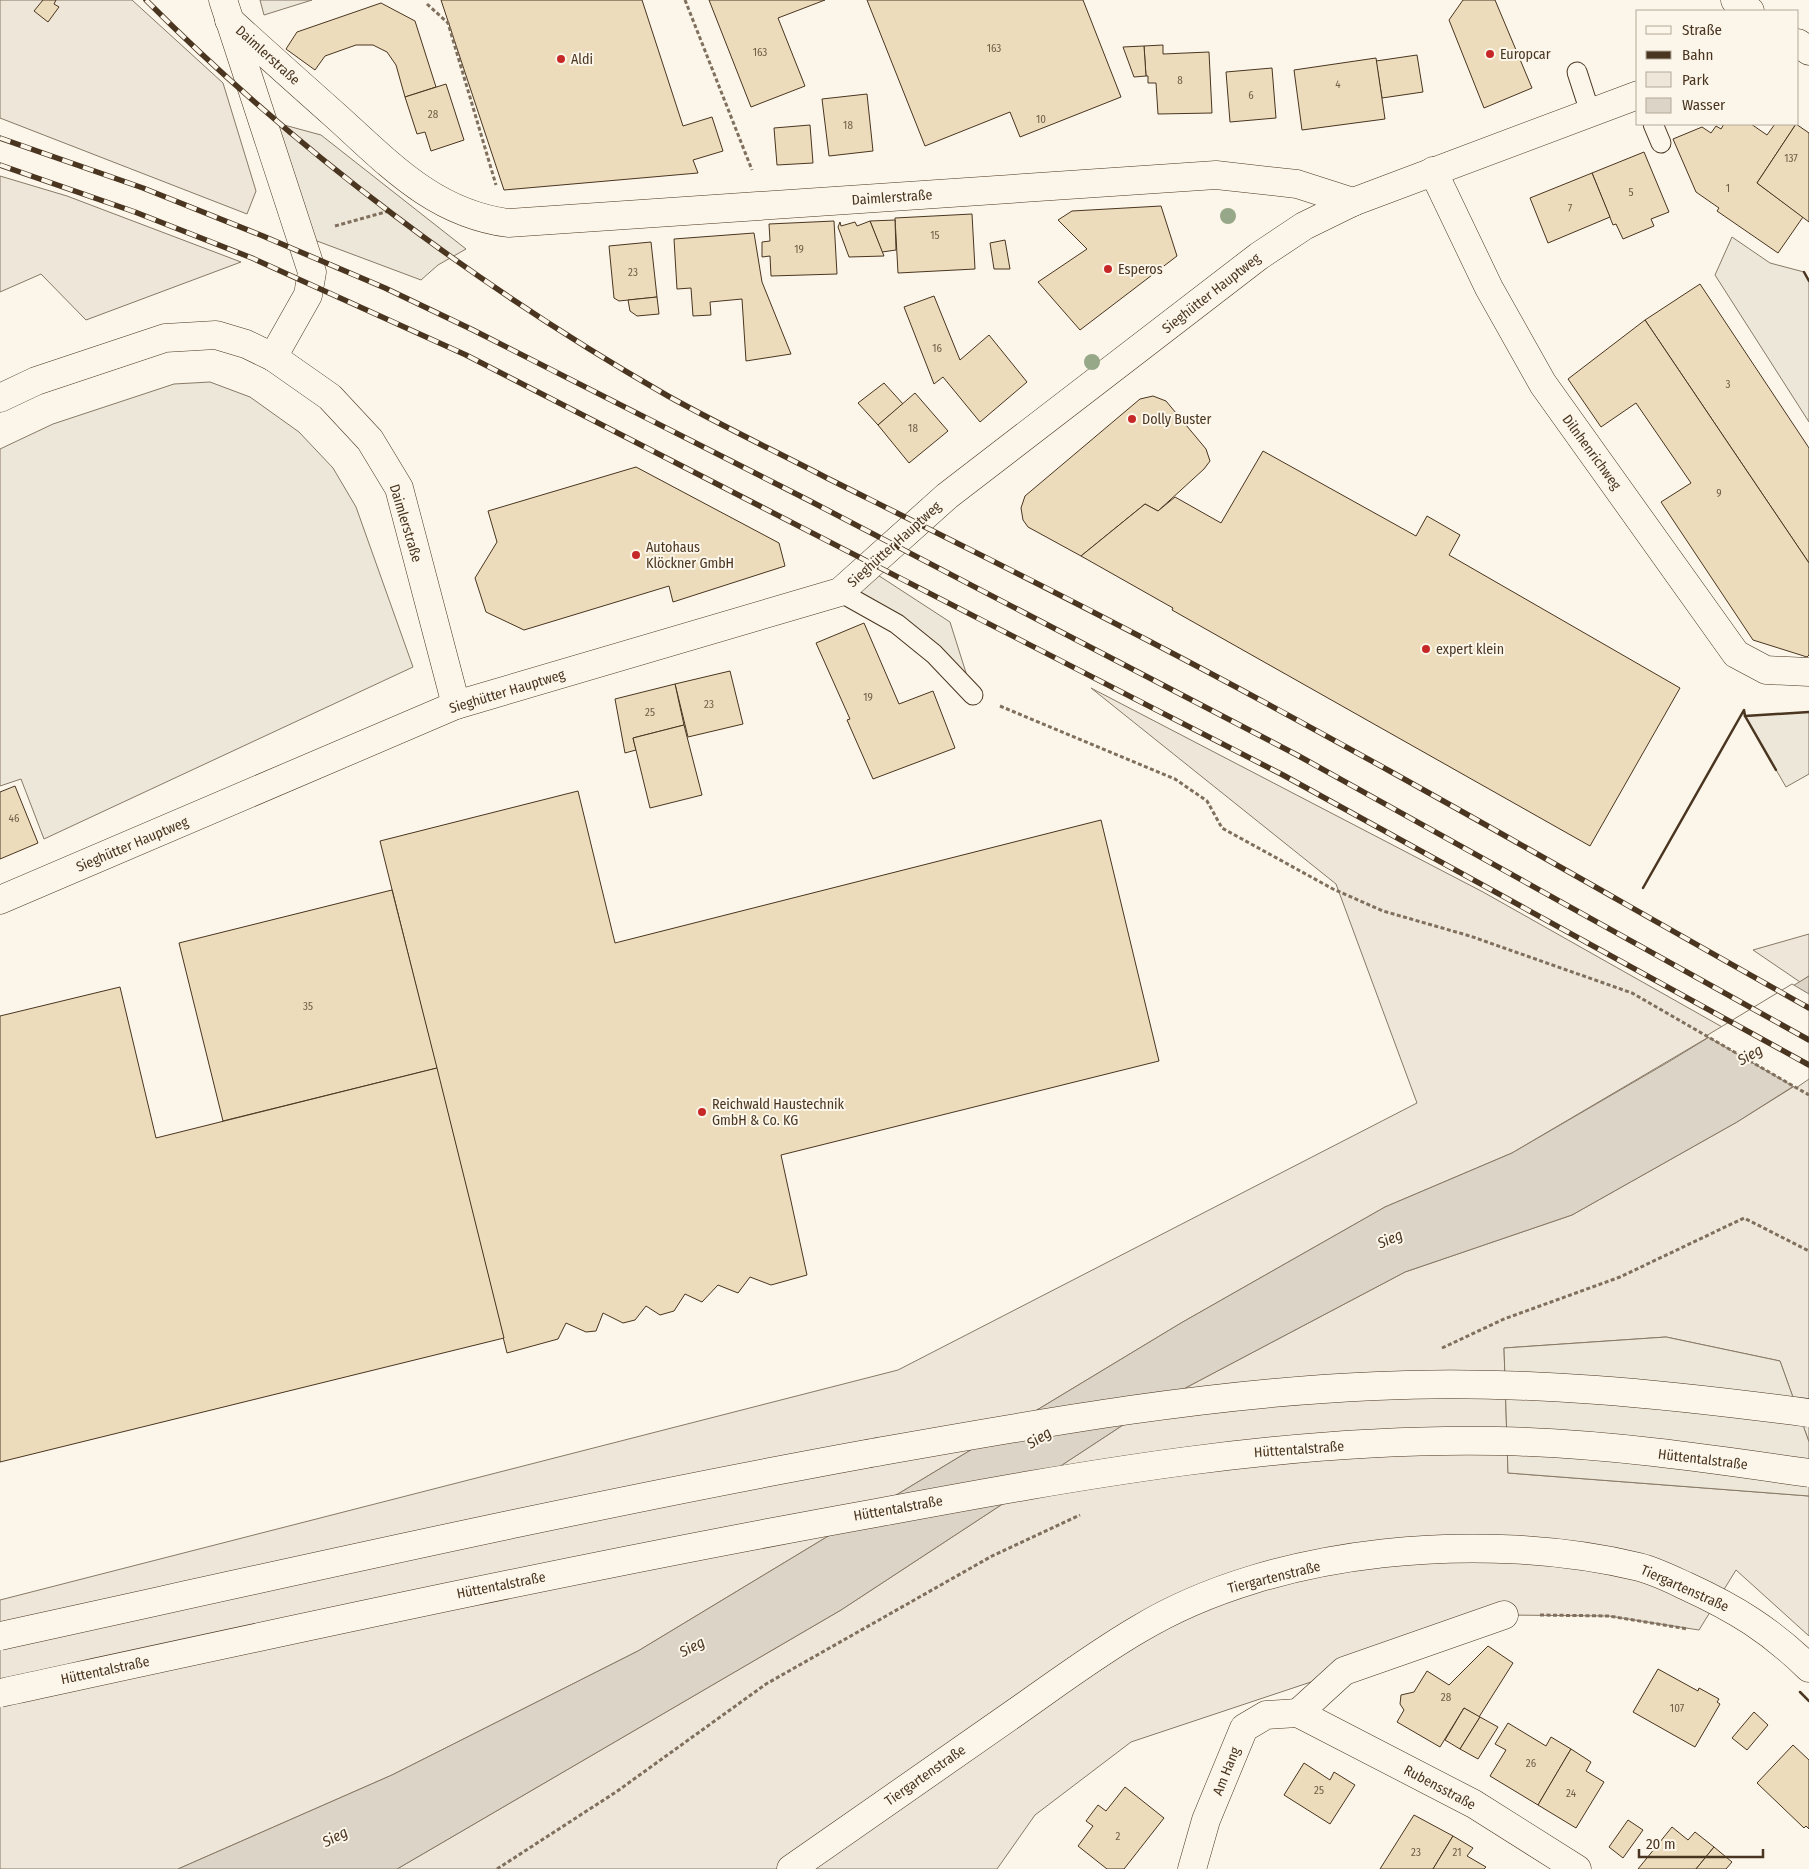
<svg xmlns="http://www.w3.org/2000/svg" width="1809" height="1869" viewBox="0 0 1809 1869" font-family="'Fira Sans Condensed',sans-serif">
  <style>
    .green { fill: #ede6d9; stroke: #887966 }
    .parking { fill: #ede7d9; stroke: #887966 }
    .water { fill: #dcd4c6; stroke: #887966 }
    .pier { fill: #fbf6e9; stroke: #887966 }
    .building { fill: #ecdcbc; stroke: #4a3520 }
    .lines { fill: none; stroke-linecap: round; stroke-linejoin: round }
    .service-casing { stroke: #4a3520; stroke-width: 21 }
    .minor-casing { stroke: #4a3520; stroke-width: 29 }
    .tertiary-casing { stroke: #4a3520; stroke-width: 29 }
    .secondary-casing { stroke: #4a3520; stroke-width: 29 }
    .path { stroke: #7f6f5c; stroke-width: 3; stroke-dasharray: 4 2.5; stroke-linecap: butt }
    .service { stroke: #fbf6e9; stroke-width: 19 }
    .minor { stroke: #fbf6e9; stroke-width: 28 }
    .tertiary { stroke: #fbf6e9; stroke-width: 28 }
    .secondary { stroke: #fbf6e9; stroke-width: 28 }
    .rail-casing { stroke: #4a3520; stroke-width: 5.5 }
    .rail { stroke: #fbf6e9; stroke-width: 4; stroke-dasharray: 11; stroke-linecap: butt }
    .trunk-bridge-casing { stroke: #4a3520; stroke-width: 29; stroke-linecap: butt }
    .trunk-bridge { stroke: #fbf6e9; stroke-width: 28 }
    .wall { stroke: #4a3520; stroke-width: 2.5 }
    .tree { fill: #96a887 }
    .poi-dot { fill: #c62828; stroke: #fbf6e9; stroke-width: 2 }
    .labels { text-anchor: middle; stroke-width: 4; stroke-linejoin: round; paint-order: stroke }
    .number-label { font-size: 11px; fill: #725f47 }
    .poi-label { font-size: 14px; fill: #4a3520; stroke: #fbf6e9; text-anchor: start }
    .street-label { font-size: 14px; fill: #4a3520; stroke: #fbf6e9 }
    .water-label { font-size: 15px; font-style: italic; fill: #4a3520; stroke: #fbf6e9 }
  </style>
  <rect width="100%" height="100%" fill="#fbf6e9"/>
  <g class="green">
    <path d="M0,0H132L223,83L256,191L247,214L0,118Z"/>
    <path d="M0,176L67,196L241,262L86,320L41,274L0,292Z"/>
    <path d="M1091,688L1483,892L1724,1028L1512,1153L1385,1207L1181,1323L638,1651L392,1775L178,1869H0V1600L898,1370L1417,1103L1336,884Z"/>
    <path d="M1809,934V976L1800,982L1753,950Z"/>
    <path d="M1809,1077V1442L1780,1361L1666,1337L1504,1348L1508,1473L1809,1496V1636L1736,1570L1699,1630L1609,1616L1504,1615L1344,1671L1131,1742L1035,1815L997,1869H397L841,1610L1155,1404L1405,1272L1572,1215L1737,1122Z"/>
  </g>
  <g class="parking">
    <path d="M260,0H312L264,15Z"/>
    <path d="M262,119L321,135L466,249L438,265L421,280L301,235Z"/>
    <path d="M1732,237L1770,263L1804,272L1809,281V422L1715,275Z"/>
    <path d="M210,382L250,397L299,432L333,468L356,507L413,667L44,839L21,779L0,786V449L53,424L174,384Z"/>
    <path d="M867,568L950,622L973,695L934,654L840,592Z"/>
    <path d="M1809,712V774L1786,787L1745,716Z"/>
    <path d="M1666,1337L1780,1361L1809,1442V1496L1508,1473L1504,1348Z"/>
  </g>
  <path class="water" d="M1809,976L1808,1077L1737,1122L1572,1215L1405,1272L1155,1404L841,1610L397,1869H178L392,1775L638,1651L1181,1323L1385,1207L1512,1153L1670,1061Z"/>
  <path class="pier" d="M1792,984L1809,994V1079L1796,1088L1706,1036Z"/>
  <g class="building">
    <path d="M43,0H56L54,4L59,7L48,22L34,11Z"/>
    <path d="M441,0H642L683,126L712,117L723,151L693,160L698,173L504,190Z"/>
    <path d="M709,0H825L778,18L805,86L751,107Z"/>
    <path d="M867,0H1083L1121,97L1020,137L1010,112L925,146Z"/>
    <path d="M1463,0H1495L1532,88L1484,108L1449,20Z"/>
    <path d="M381,3L415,21L436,87L405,97L396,65L387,52L373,45H356L325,56L315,70L286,49L297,32Z"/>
    <path d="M1163,45V54L1209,52L1212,113L1158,114L1156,83H1148V76H1146L1144,46Z"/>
    <path d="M1144,46L1146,76L1134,77L1123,47Z"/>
    <path d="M1417,55L1423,92L1382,98L1376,61Z"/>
    <path d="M1376,58L1385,119L1302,130L1294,70Z"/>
    <path d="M1272,68L1276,118L1230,122L1226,72Z"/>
    <path d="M446,84L464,140L431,151L425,132L417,134L405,97Z"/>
    <path d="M867,94L873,151L829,156L822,99Z"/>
    <path d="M1724,124H1751L1767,135L1775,124H1796L1757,183L1803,217L1778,253L1717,211L1719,208L1696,192L1673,139L1702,127L1711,133L1716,126L1721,129Z"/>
    <path d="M1796,124L1809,133V222L1757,183Z"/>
    <path d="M810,125L813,163L777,165L774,128Z"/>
    <path d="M1644,152L1669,212L1651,219L1654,226L1623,239L1616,224L1613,225L1592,173Z"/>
    <path d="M1592,173L1610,217L1548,243L1530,198Z"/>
    <path d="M1161,206L1177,256L1080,330L1038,282L1087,249L1058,220L1072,211Z"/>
    <path d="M972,214L975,269L898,273L895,218Z"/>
    <path d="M895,220L896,250L882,252L870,221Z"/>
    <path d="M834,221L837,274L771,276L770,256L762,257V242L770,241L769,224Z"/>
    <path d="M870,221L884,256L849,257L838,227L840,222L841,226L855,222L857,226Z"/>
    <path d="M754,233L762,282L791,354L746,361L742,299L710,302L711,315L693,316L691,288L677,289L674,239Z"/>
    <path d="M1005,240L1010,269H994L990,243Z"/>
    <path d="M651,242L657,297L619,301L614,298L609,246Z"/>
    <path d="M1700,284L1809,448V563L1645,320Z"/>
    <path d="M934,296L960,360L989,335L1027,382L980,422L943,377L934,384L904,307Z"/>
    <path d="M657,297L659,314L637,316L630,311L628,300Z"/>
    <path d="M1645,320L1809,563V655L1807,657L1753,640L1661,502L1691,483L1636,403L1601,427L1568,379Z"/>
    <path d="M884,383L903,404L878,425L858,403Z"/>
    <path d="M915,393L948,431L909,463L878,425Z"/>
    <path d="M1153,396L1166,401L1206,449L1210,461L1204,469L1158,511L1145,504L1081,556L1028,527L1023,520L1021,508L1025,496L1140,399Z"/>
    <path d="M1263,451L1416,536L1427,516L1460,535L1449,555L1680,688L1590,846L1172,610L1173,608L1081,556L1145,504L1158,511L1175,497L1221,523Z"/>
    <path d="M636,467L779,543L785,566L673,602L669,586L524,630L486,612L475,578L497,542L488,511Z"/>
    <path d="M864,623L899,704L933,691L955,748L873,779L847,720L850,719L816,643Z"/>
    <path d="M730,671L743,724L688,737L675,684Z"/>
    <path d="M675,684L684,725L633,738L636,750L625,753L615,699Z"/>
    <path d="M684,725L702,795L650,808L633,738Z"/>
    <path d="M15,786L38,843L0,859V792Z"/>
    <path d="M578,791L615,943L1101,820L1159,1061L781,1155L807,1275L771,1285L750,1277L738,1293L718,1285L702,1302L685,1294L674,1311L660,1315L646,1306L635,1320L623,1323L603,1313L596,1331L586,1332L566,1323L558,1339L507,1353L380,841Z"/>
    <path d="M392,890L437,1068L223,1121L179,943Z"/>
    <path d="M120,987L156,1138L437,1068L504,1338L0,1462V1016Z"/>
    <path d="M1488,1646L1513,1663L1479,1717L1464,1708L1440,1747L1397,1722L1404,1710L1400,1704L1401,1695L1414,1692L1427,1671L1449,1685Z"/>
    <path d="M1658,1669L1698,1691L1699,1688L1719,1699L1717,1702L1720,1704L1695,1747L1633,1712Z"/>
    <path d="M1464,1708L1480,1717L1460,1749L1445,1740Z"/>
    <path d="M1754,1712L1768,1725L1747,1750L1732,1738Z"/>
    <path d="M1480,1717L1498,1727L1478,1759L1460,1749Z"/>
    <path d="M1508,1723L1546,1746L1551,1737L1571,1749L1538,1805L1490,1776L1506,1750L1495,1744Z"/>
    <path d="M1793,1745L1809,1760V1829L1806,1826L1804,1828L1757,1783Z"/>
    <path d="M1571,1749L1591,1762L1586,1771L1604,1782L1576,1828L1538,1805Z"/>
    <path d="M1304,1763L1330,1780L1334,1772L1355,1785L1330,1824L1284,1795Z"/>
    <path d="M1125,1787L1164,1818L1124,1869H1107L1078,1846L1093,1826L1086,1821L1098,1805L1106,1811Z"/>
    <path d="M1414,1815L1453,1836L1433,1869H1380Z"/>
    <path d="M1628,1820L1643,1830L1623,1858L1609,1847Z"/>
    <path d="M1672,1827L1688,1840L1695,1832L1714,1847L1696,1869H1638Z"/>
    <path d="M1453,1836L1473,1848L1467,1856L1486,1867L1484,1869H1433Z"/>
    <path d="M1714,1847L1732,1862L1726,1869H1696Z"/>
  </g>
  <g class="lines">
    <defs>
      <g id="service">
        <path d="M1577,72L1590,112"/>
        <path d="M1653,124L1661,143"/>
        <path d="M840,592L897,624L934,654L973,695"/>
      </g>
      <g id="minor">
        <path d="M223,0L312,272L308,295L273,357"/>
        <path d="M229,20C265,53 301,85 337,117C390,165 434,213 508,223L1216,175L1297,184L1353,202"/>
        <path d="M1433,171L1489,288L1543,384L1736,654L1766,670L1809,672"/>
        <path d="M0,398L36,381L165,338L216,335L246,344L273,357L330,397L370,440L399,488L456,705"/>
        <path d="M0,900L456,705L840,592L947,496L1259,256L1304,226L1353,202L1638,95"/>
        <path d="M1298,1713L1474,1804L1577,1869"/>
        <path d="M1298,1713L1344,1671L1504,1615"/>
        <path d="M1192,1869L1206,1820L1244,1728L1266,1715L1298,1713"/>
      </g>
      <path id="tertiary" d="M791,1869C866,1817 941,1765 1016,1712C1056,1684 1096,1654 1139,1629C1275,1547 1486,1530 1639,1567C1655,1571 1671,1579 1686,1586C1736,1609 1770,1630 1809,1668"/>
      <g id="secondary">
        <path d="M1735,0L1750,11"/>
        <path d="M1798,43L1809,51"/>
      </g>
    </defs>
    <use href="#service" class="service-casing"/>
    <use href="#minor" class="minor-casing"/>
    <use href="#tertiary" class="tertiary-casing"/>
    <use href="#secondary" class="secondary-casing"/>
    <g class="path">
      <path d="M685,0L752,170"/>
      <path d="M427,4L448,23L496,185"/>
      <path d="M335,226L389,211"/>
      <path d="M1000,706L1175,779L1207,801L1222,828L1333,889L1383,911L1470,936L1632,993L1809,1095"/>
      <path d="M1442,1348L1504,1319L1620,1277L1744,1218L1809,1251"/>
      <path d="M1540,1615L1609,1616L1688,1629"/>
      <path d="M497,1869L616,1792L766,1684L992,1556L1080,1515"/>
    </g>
    <use href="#service" class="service"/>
    <use href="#minor" class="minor"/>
    <use href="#tertiary" class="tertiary"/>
    <use href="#secondary" class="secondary"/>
    <defs>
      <g id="rail">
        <path d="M146,0C298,153 482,289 668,396C720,425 773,450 825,477C933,531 1042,585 1149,641C1372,757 1590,885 1809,1008"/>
        <path d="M0,138L143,188L263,236L385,288L473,330L810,501L1297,755L1809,1040"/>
        <path d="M0,165L135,212L252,258L466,355L1283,775L1809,1065"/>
      </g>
    </defs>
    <use href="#rail" class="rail-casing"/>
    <use href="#rail" class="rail"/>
    <defs>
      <g id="trunk-bridge">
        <path d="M0,1636C288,1573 576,1507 866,1454C1035,1424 1205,1393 1377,1386C1521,1379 1666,1394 1809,1413"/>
        <path d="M0,1693C291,1630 582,1566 876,1513C1081,1475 1288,1437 1497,1441C1602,1443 1706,1458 1809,1473"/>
      </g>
    </defs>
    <use href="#trunk-bridge" class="trunk-bridge-casing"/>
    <use href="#trunk-bridge" class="trunk-bridge"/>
    <g class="wall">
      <path d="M1804,272L1809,281"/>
      <path d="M1745,716L1776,770"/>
      <path d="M1643,888L1744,710L1745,716L1809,712"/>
      <path d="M1800,1692L1809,1701"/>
    </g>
  </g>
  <g class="tree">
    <circle cx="1228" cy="216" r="8"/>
    <circle cx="1092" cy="362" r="8"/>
  </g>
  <g class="poi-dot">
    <circle cx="1490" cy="54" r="5"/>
    <circle cx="561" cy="59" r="5"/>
    <circle cx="1108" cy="269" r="5"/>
    <circle cx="1132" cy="419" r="5"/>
    <circle cx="636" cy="555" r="5"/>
    <circle cx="1426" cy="649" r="5"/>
    <circle cx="702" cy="1112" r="5"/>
  </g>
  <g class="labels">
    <g class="number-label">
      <text x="994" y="52">163</text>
      <text x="760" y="56">163</text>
      <text x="1180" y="84">8</text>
      <text x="1338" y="88">4</text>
      <text x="1251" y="99">6</text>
      <text x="433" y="118">28</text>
      <text x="1041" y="123">10</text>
      <text x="848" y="129">18</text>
      <text x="1791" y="162">137</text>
      <text x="1728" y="192">1</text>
      <text x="1631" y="196">5</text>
      <text x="1570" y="212">7</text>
      <text x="935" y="239">15</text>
      <text x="799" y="253">19</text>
      <text x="633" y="276">23</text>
      <text x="937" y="352">16</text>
      <text x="1728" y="388">3</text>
      <text x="913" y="432">18</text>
      <text x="1719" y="497">9</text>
      <text x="868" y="701">19</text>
      <text x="709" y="708">23</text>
      <text x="650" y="716">25</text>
      <text x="14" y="822">46</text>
      <text x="308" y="1010">35</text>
      <text x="1446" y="1701">28</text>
      <text x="1677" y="1712">107</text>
      <text x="1531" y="1767">26</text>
      <text x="1319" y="1794">25</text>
      <text x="1571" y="1797">24</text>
      <text x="1118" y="1840">2</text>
      <text x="1416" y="1856">23</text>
      <text x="1457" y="1856">21</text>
    </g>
    <g class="poi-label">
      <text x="1500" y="59">Europcar</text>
      <text x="571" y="64">Aldi</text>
      <text x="1118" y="274">Esperos</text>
      <text x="1142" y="424">Dolly Buster</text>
      <text x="646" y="552">Autohaus<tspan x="646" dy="16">Klöckner GmbH</tspan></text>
      <text x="1436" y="654">expert klein</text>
      <text x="712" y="1109">Reichwald Haustechnik<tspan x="712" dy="16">GmbH &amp; Co. KG</tspan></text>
    </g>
    <g class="street-label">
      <text transform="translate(268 55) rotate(42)" y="5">Daimlerstraße</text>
      <text transform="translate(892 197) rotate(-4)" y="5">Daimlerstraße</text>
      <text transform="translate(1211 293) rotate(-38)" y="5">Sieghütter Hauptweg</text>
      <text transform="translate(1592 452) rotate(54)" y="5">Dilnhenrichweg</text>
      <text transform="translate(406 523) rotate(73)" y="5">Daimlerstraße</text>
      <text transform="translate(894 544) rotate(-42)" y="5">Sieghütter Hauptweg</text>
      <text transform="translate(507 691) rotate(-17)" y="5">Sieghütter Hauptweg</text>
      <text transform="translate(132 844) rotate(-23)" y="5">Sieghütter Hauptweg</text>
      <text transform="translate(1299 1449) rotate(-4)" y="5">Hüttentalstraße</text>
      <text transform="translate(1703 1459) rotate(7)" y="5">Hüttentalstraße</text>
      <text transform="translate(898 1508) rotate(-10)" y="5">Hüttentalstraße</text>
      <text transform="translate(1274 1577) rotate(-14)" y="5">Tiergartenstraße</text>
      <text transform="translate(501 1585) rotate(-11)" y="5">Hüttentalstraße</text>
      <text transform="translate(1685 1588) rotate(24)" y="5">Tiergartenstraße</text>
      <text transform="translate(105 1670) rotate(-12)" y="5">Hüttentalstraße</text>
      <text transform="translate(1226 1771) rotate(-68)" y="5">Am Hang</text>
      <text transform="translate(925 1775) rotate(-35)" y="5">Tiergartenstraße</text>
      <text transform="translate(1440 1787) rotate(28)" y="5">Rubensstraße</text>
    </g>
    <g class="water-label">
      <text transform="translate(1750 1055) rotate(-30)" y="5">Sieg</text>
      <text transform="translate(1390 1239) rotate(-24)" y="5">Sieg</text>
      <text transform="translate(1039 1438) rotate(-33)" y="5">Sieg</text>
      <text transform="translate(692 1647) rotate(-28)" y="5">Sieg</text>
      <text transform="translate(335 1837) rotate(-28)" y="5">Sieg</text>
    </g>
  </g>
  <rect x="1636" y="10" width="162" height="115" fill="#fbf6e9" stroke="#b4a999"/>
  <rect x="1646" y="26" width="25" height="8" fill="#fbf6e9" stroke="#b4a999"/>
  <text x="1682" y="35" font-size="15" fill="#4a3520">Straße</text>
  <rect x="1646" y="51" width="25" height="8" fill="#4a3520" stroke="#b4a999"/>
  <text x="1682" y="60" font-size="15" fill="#4a3520">Bahn</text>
  <rect x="1646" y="72" width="25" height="15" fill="#ede6d9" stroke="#b4a999"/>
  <text x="1682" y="85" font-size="15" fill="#4a3520">Park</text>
  <rect x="1646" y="98" width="25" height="15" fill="#dcd4c6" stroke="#b4a999"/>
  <text x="1682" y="110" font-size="15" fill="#4a3520">Wasser</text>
  <path d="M1639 1849v8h124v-8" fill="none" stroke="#4a3520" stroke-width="2.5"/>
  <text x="1646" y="1849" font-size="15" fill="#4a3520" stroke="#fbf6e9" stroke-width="4" paint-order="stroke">20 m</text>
</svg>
